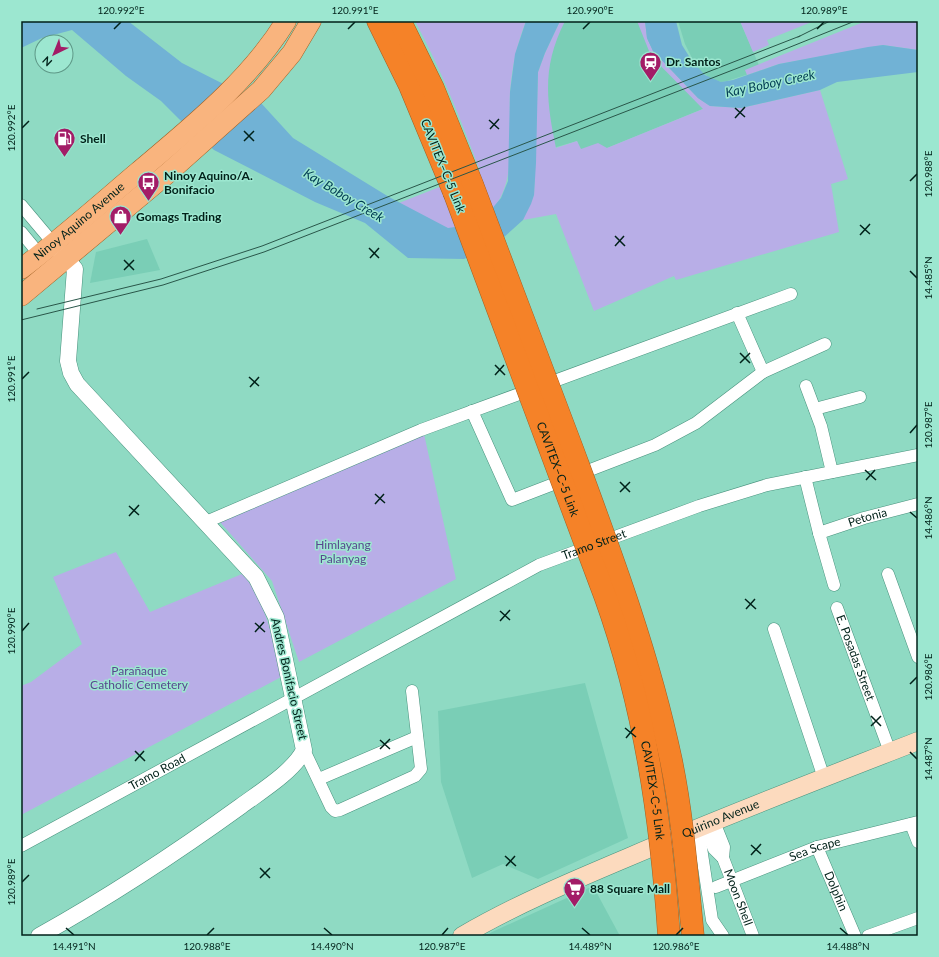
<svg xmlns="http://www.w3.org/2000/svg" width="939" height="957" viewBox="0 0 939 957" font-family="Lato,sans-serif">
  <style>
    .built { fill: #7aceb6 }
    .green { fill: #b8aee7 }
    .water { fill: #71b2d5 }
    .lines { fill: none; stroke-linecap: round; stroke-linejoin: round }
    .minor-casing { stroke: #48927d; stroke-width: 13 }
    .tertiary-casing { stroke: #48927d; stroke-width: 17 }
    .secondary-casing { stroke: #48927d; stroke-width: 19 }
    .primary-casing { stroke: #a06023; stroke-width: 21 }
    .motorway-casing { stroke: #a06023; stroke-width: 23 }
    .minor { stroke: #fff; stroke-width: 12 }
    .tertiary { stroke: #fff; stroke-width: 16 }
    .secondary { stroke: #fcdabe; stroke-width: 18 }
    .primary { stroke: #f9b47e; stroke-width: 20 }
    .motorway { stroke: #f58228; stroke-width: 22 }
    .tram { stroke: #295649; stroke-width: 1 }
    .motorway-bridge-casing { stroke: #a06023; stroke-width: 23; stroke-linecap: butt }
    .motorway-bridge { stroke: #f58228; stroke-width: 22 }
    .ticks { fill: none; stroke: #012119; stroke-width: 1.5 }
    .labels { text-anchor: middle; stroke-width: 3; stroke-linejoin: round; paint-order: stroke }
    .poi-label { font-size: 12px; font-weight: bold; fill: #012119; stroke: #9ce7d0; text-anchor: start }
    .street-label { font-size: 12px; fill: #012119; stroke: #9ce7d0 }
    .park-label { font-size: 12px; fill: #58478e; stroke: #9ce7d0 }
    .water-label { font-size: 13px; font-style: italic; fill: #003b53; stroke: #9ce7d0 }
    .neatline { fill: none; stroke: #012119; stroke-width: 1.5 }
    .ticks-label { font-size: 10px; text-anchor: middle; fill: #012119 }
  </style>
  <rect width="100%" height="100%" fill="#8fdac3"/>
  <g class="built">
    <path d="M560,21H645L710,106L607,148L580,150L577,141L553,148L538,72Z"/>
    <path d="M678,21H740L761,70L727,81L721,82L710,78L697,68L685,44Z"/>
    <path d="M147,239L160,270L90,283L96,252Z"/>
    <path d="M585,683L628,838L538,879L503,864L472,878L441,782L438,711Z"/>
    <path d="M593,886L620,936H486L492,932Z"/>
  </g>
  <g class="green">
    <path d="M415,21H526C517,44 512,67 510,92C508,134 522,200 475,222C468,225 456,229 448,228C441,226 409,208 399,203L480,171C461,120 441,69 415,21Z"/>
    <path d="M560,21H565C542,66 546,100 556,148L577,141L581,149L598,143L607,148L703,109L651,56L637,21H645L647,38L653,51L698,98L710,106L741,108L820,90L848,179L831,184L839,232L676,280L674,276L594,311L556,214L523,220L534,195L538,72L545,53Z"/>
    <path d="M740,21H814L767,40L769,45L753,52Z"/>
    <path d="M866,21H918V50L883,45L779,64L747,75L745,70Z"/>
    <path d="M424,434L456,579L299,662L272,581L220,522Z"/>
    <path d="M116,552L150,612L242,574C266,598 273,644 283,676L21,815V686L31,682L82,644L53,577Z"/>
  </g>
  <g class="water">
    <path d="M21,21H128L182,63L261,103L293,138L389,197L448,228L469,225L484,218L501,198L508,181L510,92L515,54L526,21H560L545,53L538,72L536,163L534,195L531,204L523,220L494,246L464,259L408,258L365,223L315,202L214,150L179,119L161,101L126,76L72,30L42,38L21,48Z"/>
    <path d="M645,21H676L682,45L692,61L705,75L721,82L733,80L779,64L868,47L883,45L918,50V72L837,82L820,90L741,108L710,106L698,98L653,51L647,38Z"/>
  </g>
  <g class="lines">
    <defs>
      <g id="minor">
        <path d="M21,205L53,243"/>
        <path d="M21,232L40,255"/>
        <path d="M737,313L763,372"/>
        <path d="M806,386L821,426L832,472"/>
        <path d="M815,409L860,397"/>
        <path d="M472,411L512,500L655,445L696,423L763,372L825,344"/>
        <path d="M805,477L819,533L834,585"/>
        <path d="M206,522L421,430L791,294"/>
        <path id="s1" d="M819,533L864,518L918,504"/>
        <path d="M888,574L918,657"/>
        <path id="s2" d="M837,608L890,752"/>
        <path d="M774,629L824,778"/>
        <path d="M304,750L331,807L335,811L340,810L415,776L421,769L412,691"/>
        <path d="M319,779L417,737"/>
        <path d="M714,822L724,847L723,858"/>
        <path d="M911,824L918,842"/>
        <path id="s3" d="M704,826L714,849L723,858L753,936"/>
        <path d="M698,828L712,920L723,936"/>
        <path id="s4" d="M21,846L539,565L699,506L767,485L918,455"/>
        <path id="s5" d="M817,847L855,936"/>
        <path id="s6" d="M716,887L817,847L918,822"/>
        <path d="M868,936L918,918"/>
      </g>
      <path id="tertiary" d="M39,936C109,897 176,853 241,806C260,792 294,771 304,750L276,617L256,577L77,384L71,373L68,361L75,269L59,250"/>
      <g id="secondary">
        <path id="s7" d="M462,936C515,905 572,881 629,857C724,816 821,779 918,741"/>
      </g>
      <g id="primary">
        <path id="s8" d="M21,269C61,239 99,205 138,172C191,127 249,81 286,21"/>
        <path d="M21,296L168,173L261,90L292,53L311,21"/>
      </g>
      <g id="motorway">
        <path d="M378,21L410,86L454,192"/>
        <path d="M400,21L433,88L472,184"/>
      </g>
    </defs>
    <use href="#minor" class="minor-casing"/>
    <use href="#tertiary" class="tertiary-casing"/>
    <use href="#secondary" class="secondary-casing"/>
    <use href="#primary" class="primary-casing"/>
    <use href="#motorway" class="motorway-casing"/>
    <use href="#minor" class="minor"/>
    <use href="#tertiary" class="tertiary"/>
    <use href="#secondary" class="secondary"/>
    <use href="#primary" class="primary"/>
    <use href="#motorway" class="motorway"/>
    <g class="tram">
      <path d="M798,37L830,21"/>
      <path d="M37,309L161,279L262,246L800,36"/>
      <path d="M21,320L163,285L264,252L743,66L855,21"/>
    </g>
    <defs>
      <g id="motorway-bridge">
        <path d="M472,184C506,273 539,362 573,451C611,554 648,652 671,760C683,818 687,877 693,936"/>
        <path id="s9" d="M454,192L605,596C645,707 661,819 669,936"/>
      </g>
    </defs>
    <use href="#motorway-bridge" class="motorway-bridge-casing"/>
    <use href="#motorway-bridge" class="motorway-bridge"/>
  </g>
  <path class="ticks" d="M114,29L121,22M348,29L355,22M583,29L590,22M817,29L824,22M735,108L745,117M735,118L745,107M489,120L499,129M22,128L29,121M490,129L499,119M244,131L254,141M244,141L254,131M910,181L917,174M860,225L870,234M860,235L870,224M615,236L625,246M615,246L624,236M369,248L379,258M370,258L379,248M124,260L134,270M124,270L134,260M910,271L917,278M740,353L750,363M740,363L750,353M495,365L505,375M495,375L504,365M249,377L259,386M22,379L29,372M250,387L259,377M910,433L917,425M865,470L876,480M866,480L875,470M620,482L630,492M620,492L630,482M375,494L385,503M375,504L384,494M129,506L139,515M910,512L917,518M129,516L139,505M745,599L756,609M746,609L755,599M500,611L510,620M500,621L510,610M255,623L265,632M22,631L29,623M255,632L264,622M910,684L917,677M871,716L881,726M871,726L881,716M625,728L636,737M626,738L635,727M380,740L390,749M380,749L390,739M135,751L145,761M910,752L917,759M135,761L144,751M751,845L761,854M751,855L761,844M505,856L516,866M506,866L515,856M260,868L270,878M260,878L270,868M22,882L29,875M66,928L74,935M324,928L332,935M582,928L590,935M840,928L848,935M207,935L214,928M442,935L448,928M676,935L683,928"/>
  <defs>
    <symbol id="station-pin" viewBox="-11 -11 22 30"><path d="M0 17L-7.5 6A9.5 9.5 0 1 1 7.5 6Z" fill="#a31c67" stroke="#9ce7d0"/><path d="M-3-6H3Q5-6 5-4V2Q5 4 3 4L4.5 6H3L1.5 4h-3L-3 6H-4.5L-3 4Q-5 4-5 2V-4Q-5-6-3-6ZM-3.5-4v3h7v-3ZM-3.5 1v1.5H-2V1ZM2 1v1.5H3.5V1Z" fill="#fff"/></symbol>
    <symbol id="fuel-pin" viewBox="-11 -11 22 30"><path d="M0 17L-7.5 6A9.5 9.5 0 1 1 7.5 6Z" fill="#a31c67" stroke="#9ce7d0"/><path d="M-5.5-6h7V0h2V4h1.3V-2.5L3-4.5l.8-.8L6-3V5H2.5V1h-1V6h-7ZM-4.2-4.7v3.2H.2V-4.7Z" fill="#fff"/></symbol>
    <symbol id="bus-pin" viewBox="-11 -11 22 30"><path d="M0 17L-7.5 6A9.5 9.5 0 1 1 7.5 6Z" fill="#a31c67" stroke="#9ce7d0"/><path d="M-5-6H5V4H4V6H2V4H-2V6H-4V4H-5ZM-3.5-4V0h7V-4ZM-3.5 1.2v1.5H-2V1.2ZM2 1.2v1.5H3.5V1.2Z" fill="#fff"/></symbol>
    <symbol id="shop-pin" viewBox="-11 -11 22 30"><path d="M0 17L-7.5 6A9.5 9.5 0 1 1 7.5 6Z" fill="#a31c67" stroke="#9ce7d0"/><path d="M-5-2.5h2.3a2.7 3.5 0 0 1 5.4 0H5L5.5 6h-11ZM-1.5-2.5h3a1.5 2.3 0 0 0-3 0Z" fill="#fff"/></symbol>
    <symbol id="supermarket-pin" viewBox="-11 -11 22 30"><path d="M0 17L-7.5 6A9.5 9.5 0 1 1 7.5 6Z" fill="#a31c67" stroke="#9ce7d0"/><path d="M-6-5.5h2.5l.6 2H6L4.5 2H-2.5L-4.4-4H-6ZM-1.5 3.2a1.3 1.3 0 1 0 .1 0ZM3 3.2a1.3 1.3 0 1 0 .1 0Z" fill="#fff"/></symbol>
  </defs>
  <g fill-rule="evenodd">
    <use href="#station-pin" x="638" y="50" width="25" height="34"/>
    <use href="#fuel-pin" x="52" y="126" width="25" height="34"/>
    <use href="#bus-pin" x="136" y="170" width="25" height="34"/>
    <use href="#shop-pin" x="108" y="204" width="25" height="34"/>
    <use href="#supermarket-pin" x="562" y="876" width="25" height="34"/>
  </g>
  <g class="labels">
    <g class="poi-label">
      <text x="666" y="66">Dr. Santos</text>
      <text x="80" y="143">Shell</text>
      <text x="164" y="180">Ninoy Aquino/A.<tspan x="164" dy="14">Bonifacio</tspan></text>
      <text x="136" y="221">Gomags Trading</text>
      <text x="590" y="893">88 Square Mall</text>
    </g>
    <g class="street-label">
      <text transform="translate(443 166) rotate(68)" y="4">CAVITEX–C-5 Link</text>
      <text dy="4" stroke="none"><textPath href="#s8" startOffset="75">Ninoy Aquino Avenue</textPath></text>
      <text dy="4" stroke="none"><textPath href="#s9" startOffset="296">CAVITEX–C-5 Link</textPath></text>
      <text dy="4" stroke="none"><textPath href="#s1" startOffset="51">Petonia</textPath></text>
      <text dy="4" stroke="none"><textPath href="#s4" startOffset="648">Tramo Street</textPath></text>
      <text dy="4" stroke="none"><textPath href="#s2" startOffset="53">E. Posadas Street</textPath></text>
      <text transform="translate(289 679) rotate(77)" y="4">Andres Bonifacio Street</text>
      <text dy="4" stroke="none"><textPath href="#s4" startOffset="155">Tramo Road</textPath></text>
      <text dy="4" stroke="none"><textPath href="#s9" startOffset="632">CAVITEX–C-5 Link</textPath></text>
      <text dy="4" stroke="none"><textPath href="#s7" startOffset="284">Quirino Avenue</textPath></text>
      <text dy="4" stroke="none"><textPath href="#s6" startOffset="106">Sea Scape</textPath></text>
      <text dy="4" stroke="none"><textPath href="#s5" startOffset="48">Dolphin</textPath></text>
      <text dy="4" stroke="none"><textPath href="#s3" startOffset="80">Moon Shell</textPath></text>
    </g>
    <g class="park-label">
      <text x="343" y="549">Himlayang<tspan x="343" dy="14">Palanyag</tspan></text>
      <text x="139" y="675">Parañaque<tspan x="139" dy="14">Catholic Cemetery</tspan></text>
    </g>
    <g class="water-label">
      <text transform="translate(770 83) rotate(-12)" y="5">Kay Boboy Creek</text>
      <text transform="translate(344 195) rotate(31)" y="5">Kay Boboy Creek</text>
    </g>
  </g>
  <rect width="939" height="957" fill="none" stroke="#9ce7d0" stroke-width="44"/>
  <g transform="translate(54 54) rotate(223)"><circle r="19" fill="#9ce7d0" stroke="#5e9887"/>
  <path d="M0-3L7 15L0 10L-7 15Z" fill="#a31c67"/>
  <text y="-6" font-size="11" font-weight="bold" text-anchor="middle" fill="#012119">N</text>
  </g>
  <rect x="22" y="22" width="895" height="913" class="neatline"/>
  <g class="ticks-label">
    <text x="121" y="14">120.992°E</text>
    <text x="355" y="14">120.991°E</text>
    <text x="590" y="14">120.990°E</text>
    <text x="824" y="14">120.989°E</text>
    <text transform="translate(11 128) rotate(-90)" y="4">120.992°E</text>
    <text transform="translate(928 174) rotate(-90)" y="4">120.988°E</text>
    <text transform="translate(928 278) rotate(-90)" y="4">14.485°N</text>
    <text transform="translate(11 379) rotate(-90)" y="4">120.991°E</text>
    <text transform="translate(928 425) rotate(-90)" y="4">120.987°E</text>
    <text transform="translate(928 518) rotate(-90)" y="4">14.486°N</text>
    <text transform="translate(11 631) rotate(-90)" y="4">120.990°E</text>
    <text transform="translate(928 677) rotate(-90)" y="4">120.986°E</text>
    <text transform="translate(928 759) rotate(-90)" y="4">14.487°N</text>
    <text transform="translate(11 882) rotate(-90)" y="4">120.989°E</text>
    <text x="74" y="950">14.491°N</text>
    <text x="207" y="950">120.988°E</text>
    <text x="332" y="950">14.490°N</text>
    <text x="442" y="950">120.987°E</text>
    <text x="590" y="950">14.489°N</text>
    <text x="676" y="950">120.986°E</text>
    <text x="848" y="950">14.488°N</text>
  </g>
</svg>
